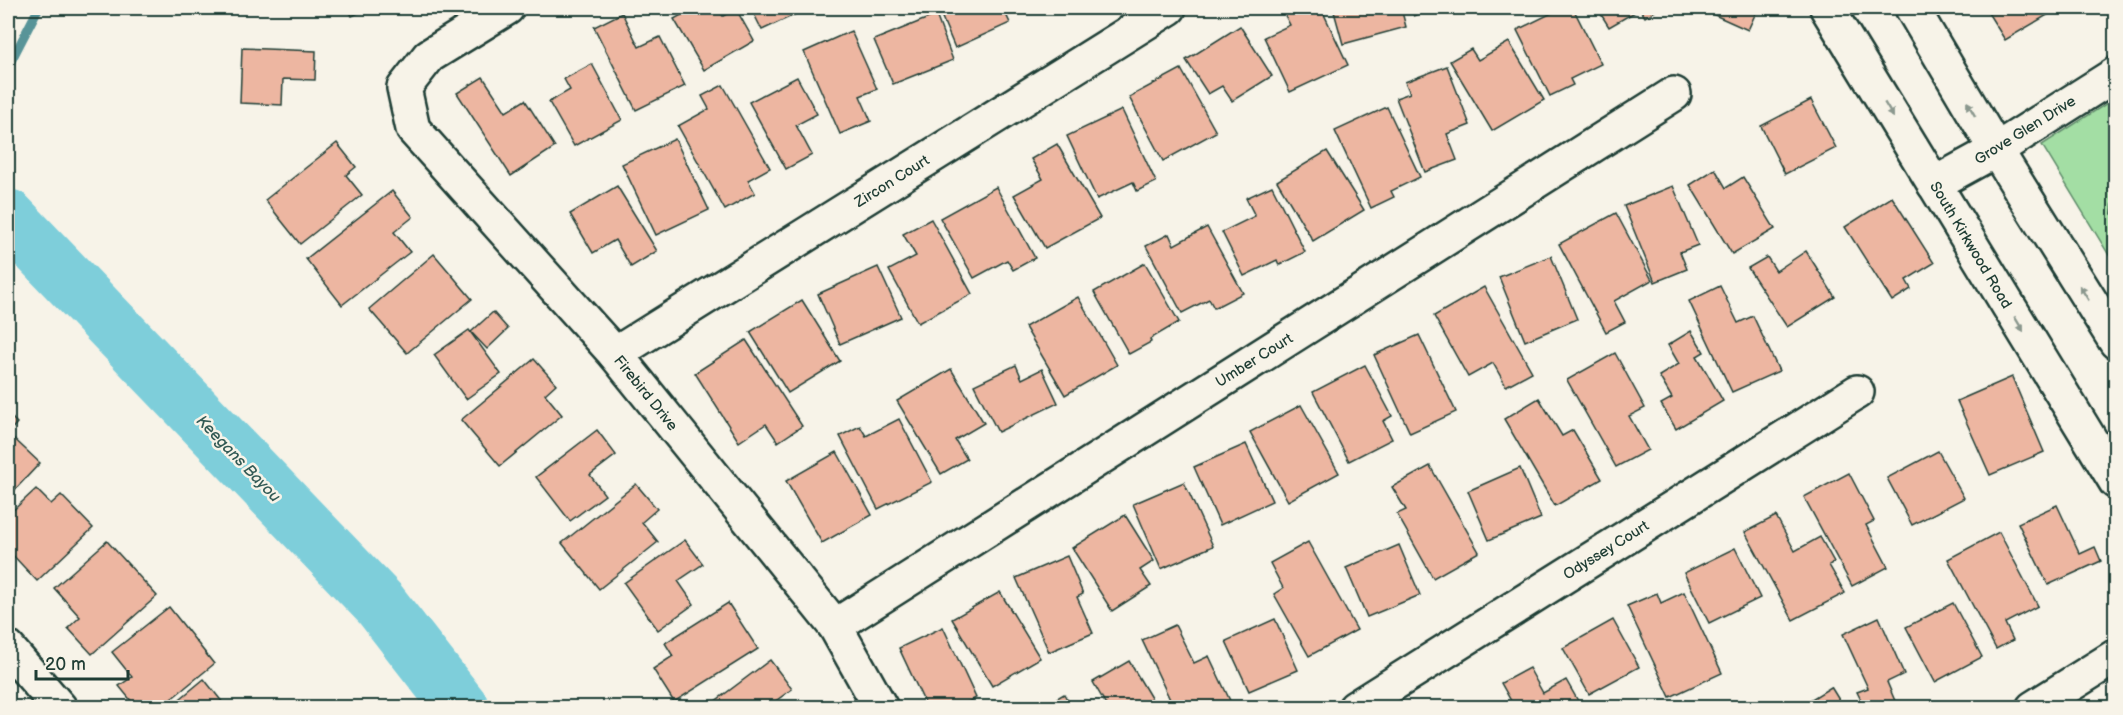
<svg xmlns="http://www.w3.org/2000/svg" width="2123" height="715" viewBox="0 0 2123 715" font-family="'Balsamiq Sans',sans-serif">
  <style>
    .green { fill: #a3dea4; stroke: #618e6c; stroke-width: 1.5 }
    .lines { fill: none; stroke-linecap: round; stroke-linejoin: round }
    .stream { stroke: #589498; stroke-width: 9 }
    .river { stroke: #7eceda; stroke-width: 56 }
    .building { fill: #edb6a1; stroke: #1f3d34; stroke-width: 1.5 }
    .minor-casing { stroke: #1f3d34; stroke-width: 38 }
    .secondary-casing { stroke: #1f3d34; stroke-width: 38 }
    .minor { stroke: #f7f3e8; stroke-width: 33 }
    .secondary { stroke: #f7f3e8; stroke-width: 33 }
    .oneway { fill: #8b988e }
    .labels { text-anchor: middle; stroke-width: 5; stroke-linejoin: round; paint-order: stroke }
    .street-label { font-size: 15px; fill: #1f3d34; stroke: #f7f3e8 }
    .water-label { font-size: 16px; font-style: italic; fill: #325a55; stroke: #f7f3e8 }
  </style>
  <rect width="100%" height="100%" fill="#f7f3e8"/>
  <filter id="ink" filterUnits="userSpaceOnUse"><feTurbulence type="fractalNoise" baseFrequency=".0167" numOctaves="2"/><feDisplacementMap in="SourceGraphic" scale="12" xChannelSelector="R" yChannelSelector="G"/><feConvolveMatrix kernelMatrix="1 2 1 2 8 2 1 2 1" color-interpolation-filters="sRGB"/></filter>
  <g filter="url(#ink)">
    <path class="green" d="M2115,98V265L2042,145Z"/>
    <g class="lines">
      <path class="stream" d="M8,67L38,9L40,8"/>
      <path class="river" d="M8,217L380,604L461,708"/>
    </g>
    <g class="building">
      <path d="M348,8H369L352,16Z"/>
      <path d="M694,8H717L723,16L736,9L754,41L704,70L674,19Z"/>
      <path d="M751,8H809L762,30Z"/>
      <path d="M938,8H1003L1010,23L955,48Z"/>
      <path d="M1281,8H1321L1348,65L1290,92L1264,37L1290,25Z"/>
      <path d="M1333,8H1401L1406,27L1343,44Z"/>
      <path d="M1410,8H1433L1414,16Z"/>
      <path d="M1562,8H1573L1601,64L1570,79L1573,85L1550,96L1517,30Z"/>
      <path d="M1597,8H1660L1645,17L1640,9L1609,27Z"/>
      <path d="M1699,8H1758L1748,30Z"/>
      <path d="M1985,8H2055L2056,10L2005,40Z"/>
      <path d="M622,13L639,47L660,37L685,86L636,110L594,27Z"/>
      <path d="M936,15L953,60L893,84L874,40Z"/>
      <path d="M1240,26L1272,76L1232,101L1222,86L1208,94L1186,60Z"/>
      <path d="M851,31L877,89L860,96L871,121L840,134L804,52Z"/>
      <path d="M1509,42L1544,100L1492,131L1450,61L1471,49L1478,60Z"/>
      <path d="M242,48L316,51L315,80L283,79L282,105L240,103Z"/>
      <path d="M592,64L622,120L574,146L549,102L570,90L564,79Z"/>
      <path d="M1447,66L1470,125L1447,134L1457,160L1425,172L1396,98L1410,93L1405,82Z"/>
      <path d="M1181,69L1216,132L1163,161L1129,97Z"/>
      <path d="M483,77L506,112L525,100L555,147L511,176L457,93Z"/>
      <path d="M797,77L817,114L796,125L812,155L786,169L749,102Z"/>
      <path d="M723,85L770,168L748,180L755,193L725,210L678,126L709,109L702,96Z"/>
      <path d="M1811,100L1836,148L1785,174L1761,126Z"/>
      <path d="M1387,107L1420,177L1391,191L1394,197L1371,208L1335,131Z"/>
      <path d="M1122,110L1156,182L1137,191L1133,182L1097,199L1067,136Z"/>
      <path d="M675,139L709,210L656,235L622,164Z"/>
      <path d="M337,143L356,167L346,175L362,195L300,244L265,200Z"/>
      <path d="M1057,144L1100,218L1045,248L1014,195L1043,179L1031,159Z"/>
      <path d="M1327,151L1364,210L1313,241L1277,181Z"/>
      <path d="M1715,169L1726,188L1743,177L1775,229L1732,254L1690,185Z"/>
      <path d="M2116,173V215L2112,214Z"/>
      <path d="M617,186L657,251L631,267L615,240L593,253L570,214Z"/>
      <path d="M1272,186L1305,252L1279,265L1277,260L1244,276L1222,232L1255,216L1246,198Z"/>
      <path d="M1673,186L1698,245L1680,252L1687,269L1655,282L1624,206Z"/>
      <path d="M996,187L1035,258L1013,270L1007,260L974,278L940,218Z"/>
      <path d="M392,191L413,217L394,232L410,252L342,305L306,259Z"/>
      <path d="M1892,197L1934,263L1906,280L1911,289L1892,301L1845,227Z"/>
      <path d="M1616,213L1652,280L1614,301L1625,322L1606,332L1559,244Z"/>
      <path d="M931,219L972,294L918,323L889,270L916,256L903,234Z"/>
      <path d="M1207,227L1243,293L1214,308L1209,299L1182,313L1146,246L1169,234L1174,245Z"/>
      <path d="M1806,251L1835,297L1787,327L1748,268L1767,257L1776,271Z"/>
      <path d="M434,254L472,299L407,353L369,309Z"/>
      <path d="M1551,256L1577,319L1525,341L1499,277Z"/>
      <path d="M1145,263L1179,322L1150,339L1151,342L1129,354L1094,292Z"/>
      <path d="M878,267L901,317L840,344L818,294Z"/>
      <path d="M1720,286L1738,323L1753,316L1779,371L1732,392L1689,301Z"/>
      <path d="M1484,287L1532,372L1506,386L1493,363L1468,377L1434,316Z"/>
      <path d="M1078,297L1117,365L1065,395L1025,327Z"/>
      <path d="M802,300L840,361L788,393L750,332Z"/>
      <path d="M493,312L508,329L487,349L471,332Z"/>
      <path d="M469,330L501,374L466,399L434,355Z"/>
      <path d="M1691,331L1704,352L1697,356L1723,401L1676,429L1661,404L1672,398L1659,376L1679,364L1668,345Z"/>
      <path d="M1419,335L1456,412L1410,433L1374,355Z"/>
      <path d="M746,340L802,426L778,442L766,424L739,442L695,373Z"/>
      <path d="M1615,353L1645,408L1629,416L1648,450L1616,467L1567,380Z"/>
      <path d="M534,359L556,384L545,394L562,415L500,466L461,420Z"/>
      <path d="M1016,365L1022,379L1042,369L1058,403L998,432L974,385Z"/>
      <path d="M1365,365L1392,416L1383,421L1392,439L1349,461L1313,392Z"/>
      <path d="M951,369L984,423L955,440L967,459L941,474L897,401Z"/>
      <path d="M2012,377L2044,452L1990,475L1957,401Z"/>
      <path d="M1539,398L1562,436L1573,430L1602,479L1555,506L1504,419Z"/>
      <path d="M1301,405L1339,473L1288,501L1250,432Z"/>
      <path d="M8,414L17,423L8,433L40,463L8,497Z"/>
      <path d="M899,419L932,482L878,509L840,436L860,426L866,436Z"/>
      <path d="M597,430L616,455L590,475L605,495L570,521L536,477Z"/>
      <path d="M1246,444L1272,501L1220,525L1194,467Z"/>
      <path d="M1938,451L1964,498L1912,525L1887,478Z"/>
      <path d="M837,452L872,515L822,543L786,481Z"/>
      <path d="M1430,466L1479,552L1433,578L1397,514L1406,510L1392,487Z"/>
      <path d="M1520,468L1541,518L1489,540L1468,491Z"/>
      <path d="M1849,473L1874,521L1866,525L1888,567L1852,586L1804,497Z"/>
      <path d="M1184,482L1213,546L1161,569L1133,504Z"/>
      <path d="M636,484L657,509L642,522L658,542L599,589L562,543Z"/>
      <path d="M36,489L51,504L61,495L93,528L37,581L8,550V515Z"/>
      <path d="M2057,505L2080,554L2095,547L2101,561L2048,585L2018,523Z"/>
      <path d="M1125,515L1154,561L1140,570L1151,586L1112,611L1072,548Z"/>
      <path d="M1776,516L1795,551L1820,537L1834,562L1829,565L1845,593L1793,620L1745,532Z"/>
      <path d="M1999,532L2038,606L2005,623L2013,640L1996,649L1948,559Z"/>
      <path d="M685,540L703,564L678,581L694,604L658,630L624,583Z"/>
      <path d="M107,541L157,596L92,654L68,628L80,617L54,588Z"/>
      <path d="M1308,542L1357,630L1309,656L1274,594L1283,588L1270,563Z"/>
      <path d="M1399,545L1420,595L1367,617L1346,568Z"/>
      <path d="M1735,548L1760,598L1709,623L1684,573Z"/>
      <path d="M1067,556L1083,594L1077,597L1093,633L1049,652L1016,578Z"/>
      <path d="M1000,592L1040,658L992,686L952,619Z"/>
      <path d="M1684,592L1722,673L1670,697L1627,606L1657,593L1661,603Z"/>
      <path d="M728,603L758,649L674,702L653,669L673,656L665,643Z"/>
      <path d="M1953,603L1982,657L1935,682L1906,627Z"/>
      <path d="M169,607L214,664L160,708H137L119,686L132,677L112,652Z"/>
      <path d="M1879,617L1904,674L1887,682L1898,708H1865L1857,692L1868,688L1843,634Z"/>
      <path d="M1275,619L1298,670L1249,691L1226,641Z"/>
      <path d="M1613,620L1639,667L1589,694L1563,648Z"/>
      <path d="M1175,625L1194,663L1209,656L1233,707L1174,708L1142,640Z"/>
      <path d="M943,627L976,698L957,708H927L899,648Z"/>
      <path d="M770,660L792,689L766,708H706Z"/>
      <path d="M1129,661L1157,708H1108L1093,682Z"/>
      <path d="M1529,668L1543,693L1566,680L1582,708H1515L1501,683Z"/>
      <path d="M204,679L227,708H169Z"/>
      <path d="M1831,687L1844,708H1797Z"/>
      <path d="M1064,694L1072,708H1040Z"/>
    </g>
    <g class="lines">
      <defs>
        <g id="minor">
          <path d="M507,8L429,56L404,88L413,129L615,354L835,626L881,708"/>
          <path d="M1934,184L1996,150L2116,74"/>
          <path d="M615,354L1169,8"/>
          <path d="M835,626L1674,94"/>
          <path d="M8,648L60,708"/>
          <path d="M1355,708L1857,392"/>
          <path d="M2033,708L2116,656"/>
        </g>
        <g id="secondary">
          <path d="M1827,8L2116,482"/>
          <path d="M1912,8L1996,150L2116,342"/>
        </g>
      </defs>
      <use href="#minor" class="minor-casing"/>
      <use href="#secondary" class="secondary-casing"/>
      <use href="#minor" class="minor"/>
      <use href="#secondary" class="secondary"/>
    </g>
    <defs><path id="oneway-solid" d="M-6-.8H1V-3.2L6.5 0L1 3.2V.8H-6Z" transform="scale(1.5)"/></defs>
    <g class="oneway">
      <use href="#oneway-solid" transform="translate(1971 109) rotate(-120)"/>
      <use href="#oneway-solid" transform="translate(1889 110) rotate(59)"/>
      <use href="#oneway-solid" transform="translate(2084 293) rotate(-122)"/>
      <use href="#oneway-solid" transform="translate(2019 324) rotate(59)"/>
    </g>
  </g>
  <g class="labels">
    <g class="street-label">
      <text transform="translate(2025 130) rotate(-32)" y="5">Grove Glen Drive</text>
      <text transform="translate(892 181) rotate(-32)" y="5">Zircon Court</text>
      <text transform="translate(1971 245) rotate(59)" y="5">South Kirkwood Road</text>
      <text transform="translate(1254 360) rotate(-32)" y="5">Umber Court</text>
      <text transform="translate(646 393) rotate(51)" y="5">Firebird Drive</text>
      <text transform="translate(1606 550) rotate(-32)" y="5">Odyssey Court</text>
    </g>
    <g class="water-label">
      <text transform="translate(239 458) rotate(46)" y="6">Keegans Bayou</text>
    </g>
  </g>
  <rect width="2123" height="715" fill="none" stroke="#f7f3e8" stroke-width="30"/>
  <rect x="15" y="15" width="2093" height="685" fill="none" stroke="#1f3d34" stroke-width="2" filter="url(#ink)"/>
  <path d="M36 670v9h92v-9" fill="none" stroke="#1f3d34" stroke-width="3"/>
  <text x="45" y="670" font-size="18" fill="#1f3d34" stroke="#f7f3e8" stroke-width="4.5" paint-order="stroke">20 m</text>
</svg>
